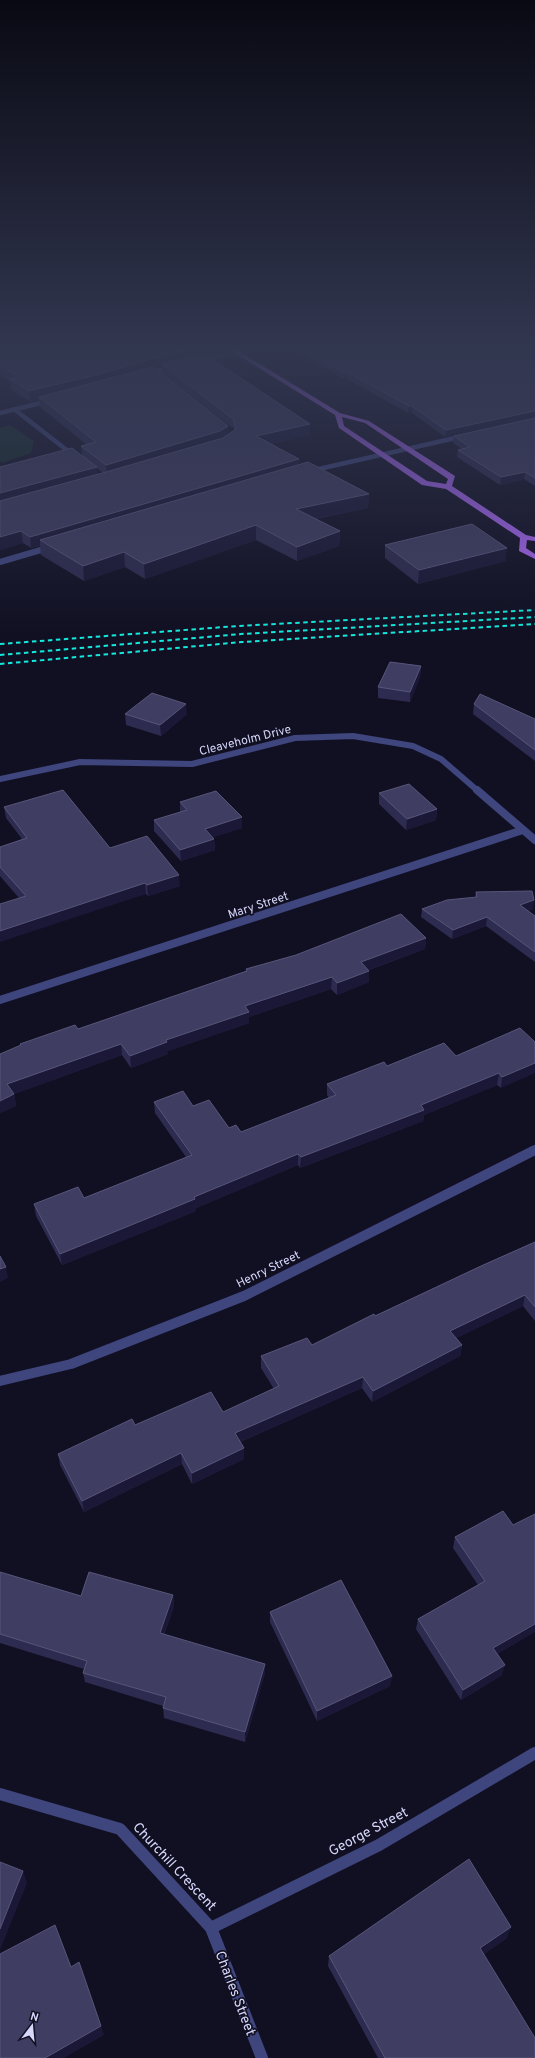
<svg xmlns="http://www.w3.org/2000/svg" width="535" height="2058" viewBox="0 0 535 2058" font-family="Overpass,sans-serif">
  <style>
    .green { fill: #142c28 }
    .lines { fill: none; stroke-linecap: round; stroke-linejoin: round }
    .street-far4 { stroke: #3f467e; stroke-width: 4.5 }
    .street-far3 { stroke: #3f467e; stroke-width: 6 }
    .street-far2 { stroke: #3f467e; stroke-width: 8 }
    .street-far1 { stroke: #3f467e; stroke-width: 10 }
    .street { stroke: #3f467e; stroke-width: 12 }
    .primary { fill: #a866f2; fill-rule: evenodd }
    .rail { stroke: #14e9dd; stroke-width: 2; stroke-dasharray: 4.5 3.5; stroke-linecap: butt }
    .wall { fill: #2d2b4f; fill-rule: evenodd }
    .shaded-wall { fill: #1a1836 }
    .building { fill: #3f3d61; stroke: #57567a }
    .labels { text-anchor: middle; stroke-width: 3.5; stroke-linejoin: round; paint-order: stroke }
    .street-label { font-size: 12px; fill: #d6d7fb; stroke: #111023 }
    .near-street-label { font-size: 14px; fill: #d6d7fb; stroke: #111023 }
  </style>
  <rect width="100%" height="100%" fill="#111023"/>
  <path class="green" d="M10,425L34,441L31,453L2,463L0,461V428Z"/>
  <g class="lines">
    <g class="street-far4">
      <path d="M199,360L275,346"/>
      <path d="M147,374L172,367"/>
      <path d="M14,409L73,455"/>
      <path d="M0,413L49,401"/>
      <path d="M310,471L464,436"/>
    </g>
    <g class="street-far3">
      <path d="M0,562L51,547"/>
      <path d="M0,779L80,762L192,764L295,738L353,736L413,746L441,759L478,791"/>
    </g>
    <g class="street-far2">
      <path d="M477,790L535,840"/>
      <path d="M0,1000L523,830"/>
    </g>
    <path class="street-far1" d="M0,1381L71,1364L244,1296L535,1150"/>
    <g class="street">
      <path d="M0,1794L120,1829L211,1928L262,2058"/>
      <path d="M211,1928L379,1845L535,1753"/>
    </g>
    <path class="primary" d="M223,346H230L340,413L369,421L455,476L452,486L526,535L535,537V541L527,540L526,548L535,554V559L519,551L520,538L446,489L422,485L339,428L335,415ZM342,417L365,423L448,479L446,484L427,481L344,426Z"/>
    <g class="rail">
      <path d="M0,644L238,626L535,610"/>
      <path d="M0,655L241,634L535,617"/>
      <path d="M0,664L242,642L535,624"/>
    </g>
  </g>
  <g class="wall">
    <path d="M0,346L194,347V355L310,435L270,444L299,459V464L369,494L368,508L316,519L340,531L339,546L297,561L256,540L145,579L125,567L84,581L41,555L40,546L31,548L23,543L0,550L82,456L81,446L87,445L40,407L39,400L31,402L11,390L10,381L0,375ZM162,367V374L234,429V430L228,434V426L155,369ZM97,468L103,473L97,475Z"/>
    <path d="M286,346H508L445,437L412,413H408L347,379H344Z"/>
    <path d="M510,346H535V360Z"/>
    <path d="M535,418V486L524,479L500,485L457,457L458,450L462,449L453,443L454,436Z"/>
    <path d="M385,545L506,561L418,584L385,558Z"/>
    <path d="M421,666L420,677L410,702L378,698V687Z"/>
    <path d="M474,704L535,719V761L473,714Z"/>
    <path d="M125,714H187L161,736L126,725Z"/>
    <path d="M379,793L437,809L436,820L406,830L379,804Z"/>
    <path d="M180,802L242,828L213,837L214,839L215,850L181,861L154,831V820L180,812Z"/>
    <path d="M4,807L110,848L180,886L148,896L146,894L19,898L0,876V847L22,839L6,818Z"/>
    <path d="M476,892L533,909L528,911L535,916V962L486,926L452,939L421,917L422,909L475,897Z"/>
    <path d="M426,938L425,949L369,970V982L337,995L331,989L249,1017V1023L168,1051V1054L131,1068L122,1055L14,1094L16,1106L0,1113L21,1045L20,1044L78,1029L246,971V969Z"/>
    <path d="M520,1028L501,1088L497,1085L424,1115L423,1121L300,1168L298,1165L196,1208V1211L62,1265L36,1216L34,1204L84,1198L186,1157L155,1113L154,1102L193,1106L229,1128L241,1132L329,1098L327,1095V1084L387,1066L456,1056Z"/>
    <path d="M535,1242V1321L523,1306L456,1338L462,1345L460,1356L372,1402L362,1388L240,1442L244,1459L192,1484L182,1464L84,1512L60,1465L58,1454L135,1425L223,1412L274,1389L261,1368V1356L312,1345Z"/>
    <path d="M503,1511L498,1654L502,1675L461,1700L416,1629L418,1619L478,1585L453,1548L455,1537Z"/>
    <path d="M0,1572L81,1596L173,1595L174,1606L164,1635L265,1664V1673L245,1742L164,1718L163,1708V1706L85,1682L83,1673L84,1669L0,1643Z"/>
    <path d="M270,1612L390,1686L317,1721L270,1622Z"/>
    <path d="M507,1938L484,1954L535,2058H378L328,1966L329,1956Z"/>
  </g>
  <g class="shaded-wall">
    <path d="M194,347V357L162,364V367L97,385L39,397V400L31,402L29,391Z"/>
    <path d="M347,372V379H344V373Z"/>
    <path d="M409,406H412V413H408Z"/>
    <path d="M535,411V418L445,437L446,430Z"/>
    <path d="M310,424V435L256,447V436Z"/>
    <path d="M228,426L229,436L107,476L106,465Z"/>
    <path d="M299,459V470L40,540V546L31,548L30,537Z"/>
    <path d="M97,467L98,478L0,505V493Z"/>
    <path d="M525,472L524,479L500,485L501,477Z"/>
    <path d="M369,494L368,508L295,523L296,509Z"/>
    <path d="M256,525V540L145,579L144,564Z"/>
    <path d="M21,531L23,543L0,550V537Z"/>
    <path d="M340,531L339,546L297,561V547Z"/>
    <path d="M507,548L506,561L418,584L419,570Z"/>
    <path d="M124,552L125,567L84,581L83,566Z"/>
    <path d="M421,666L420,677L410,702V692Z"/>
    <path d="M186,704L187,714L161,736L160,725Z"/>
    <path d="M437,809L436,820L406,830L407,819Z"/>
    <path d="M242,817V828L205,840V829Z"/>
    <path d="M214,839L215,850L181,861L180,850Z"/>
    <path d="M179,875L180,886L148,896L147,885Z"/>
    <path d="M145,883L146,894L0,942V931Z"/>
    <path d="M534,900L533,909L519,914L520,905Z"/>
    <path d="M487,917L486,926L452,939L453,930Z"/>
    <path d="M426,938L425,949L360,973L361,962Z"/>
    <path d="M369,971V982L337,995V983Z"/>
    <path d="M332,977L331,989L249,1017V1023L168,1051V1054L131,1068L130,1056L245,1006Z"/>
    <path d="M121,1044L122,1055L9,1096L7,1084Z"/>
    <path d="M535,1063V1073L501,1088L502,1077Z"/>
    <path d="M499,1073L497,1085L424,1115L423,1121L300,1168L301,1157L421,1105Z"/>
    <path d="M14,1094L16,1106L0,1113V1101Z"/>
    <path d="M298,1154V1165L196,1208V1211L62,1265L60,1254L194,1197Z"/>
    <path d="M6,1267L8,1278L0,1282V1269Z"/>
    <path d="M525,1295L523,1306L449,1342L450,1331Z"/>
    <path d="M462,1345L460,1356L372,1402L373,1391Z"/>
    <path d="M363,1377L362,1388L235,1444V1433Z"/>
    <path d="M244,1448V1459L192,1484V1473Z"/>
    <path d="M181,1453L182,1464L84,1512L82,1501Z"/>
    <path d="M173,1595L174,1606L161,1643L160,1633Z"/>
    <path d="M535,1624V1632L491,1658L493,1648Z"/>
    <path d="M265,1664V1673L245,1742V1732Z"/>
    <path d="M505,1665L502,1675L461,1700L463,1690Z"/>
    <path d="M392,1676L390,1686L317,1721V1711Z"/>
    <path d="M23,1871L27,1883L0,1950V1929Z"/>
    <path d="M511,1927L507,1938L477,1959L480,1948Z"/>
    <path d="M101,2026L104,2035L64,2058H45Z"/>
  </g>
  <g class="building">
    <path d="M0,346H191L194,347L96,375L29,391L10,379L20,377L0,365Z"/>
    <path d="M297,346H508L534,360H535V411L446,430L412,406H409L347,372L344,373Z"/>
    <path d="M523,346H535V352Z"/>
    <path d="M203,353L310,424L256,436L299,459L30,537L21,531L0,537V501L106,472L223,438L236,429L233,419L162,364Z"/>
    <path d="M153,367L228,426L220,431L106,465L81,446L96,442L39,397Z"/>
    <path d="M535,418V478L525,472L501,477L458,450L470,447L454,436Z"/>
    <path d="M72,448L97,467L0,493V467Z"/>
    <path d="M308,462L369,494L296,509L340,531L297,547L256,525L144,564L124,552L83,566L40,540Z"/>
    <path d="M472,524L507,548L419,570L385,545Z"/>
    <path d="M390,662L421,666L410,692L378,687Z"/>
    <path d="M152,693L186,704L160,725L125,714Z"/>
    <path d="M480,694L535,719V750L474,704Z"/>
    <path d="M409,784L437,809L407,819L379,793Z"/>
    <path d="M63,790L110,848L147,836L179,875L147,885L145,883L0,931V904L26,896L0,867V847L27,838L4,807Z"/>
    <path d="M216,791L242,817L205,829L214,839L180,850L154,820L187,810L180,802Z"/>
    <path d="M532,891L534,900L520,905L535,916V952L487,917L453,930L422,909L447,900L477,897L476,892Z"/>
    <path d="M401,914L426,938L361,962L369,971L337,983L332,977L245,1006L249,1012L166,1040L167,1042L130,1056L121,1044L7,1084L14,1094L0,1101V1054L21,1045L20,1044L75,1025L78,1029L247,971L246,969L296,955Z"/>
    <path d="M520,1028L535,1042V1063L502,1077L499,1073L421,1105L424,1110L301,1157L298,1154L194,1197L195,1199L60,1254L34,1204L78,1187L84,1198L192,1155L154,1102L183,1091L193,1106L209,1100L229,1128L236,1125L241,1132L336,1095L327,1084L384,1062L387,1066L444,1043L456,1056Z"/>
    <path d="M535,1242V1307L525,1295L450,1331L462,1345L373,1391L363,1377L235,1433L244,1448L192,1473L181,1453L82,1501L58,1454L132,1419L135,1425L211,1392L223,1412L279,1386L261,1356L307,1338L312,1345L374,1314L375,1316L481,1266Z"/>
    <path d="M0,1256L6,1267L0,1269Z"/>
    <path d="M503,1511L513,1525L535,1514V1624L493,1648L505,1665L463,1690L418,1619L485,1581L455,1537Z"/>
    <path d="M0,1572L81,1596L89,1572L173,1595L160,1633L265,1664L245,1732L163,1708L166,1697L83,1673L87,1661L0,1634Z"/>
    <path d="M341,1580L392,1676L317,1711L270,1612Z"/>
    <path d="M469,1859L511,1927L480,1948L535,2038V2058H385L329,1956Z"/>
    <path d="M0,1862L23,1871L0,1929Z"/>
    <path d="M55,1925L71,1967L79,1962L101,2026L45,2058H0V1954Z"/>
  </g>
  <linearGradient id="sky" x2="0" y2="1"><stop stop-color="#090913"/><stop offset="0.55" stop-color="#323750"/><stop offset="1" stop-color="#323750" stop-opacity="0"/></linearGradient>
  <rect width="535" height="634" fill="url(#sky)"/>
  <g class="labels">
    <g class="street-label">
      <text transform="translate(245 740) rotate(-14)" y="4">Cleaveholm Drive</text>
      <text transform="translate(258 905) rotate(-18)" y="4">Mary Street</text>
      <text transform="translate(268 1269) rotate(-26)" y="4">Henry Street</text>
    </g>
    <g class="near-street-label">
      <text transform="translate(368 1831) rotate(-28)" y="5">George Street</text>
      <text transform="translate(175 1866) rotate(47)" y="5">Churchill Crescent</text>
      <text transform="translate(236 1993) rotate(69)" y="5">Charles Street</text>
    </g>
  </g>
  <g transform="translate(32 2026) rotate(16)" stroke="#111023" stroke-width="3" paint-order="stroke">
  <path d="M0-3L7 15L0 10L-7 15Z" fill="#d6d7fb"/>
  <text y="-6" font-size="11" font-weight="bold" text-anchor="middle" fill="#d6d7fb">N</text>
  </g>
</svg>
